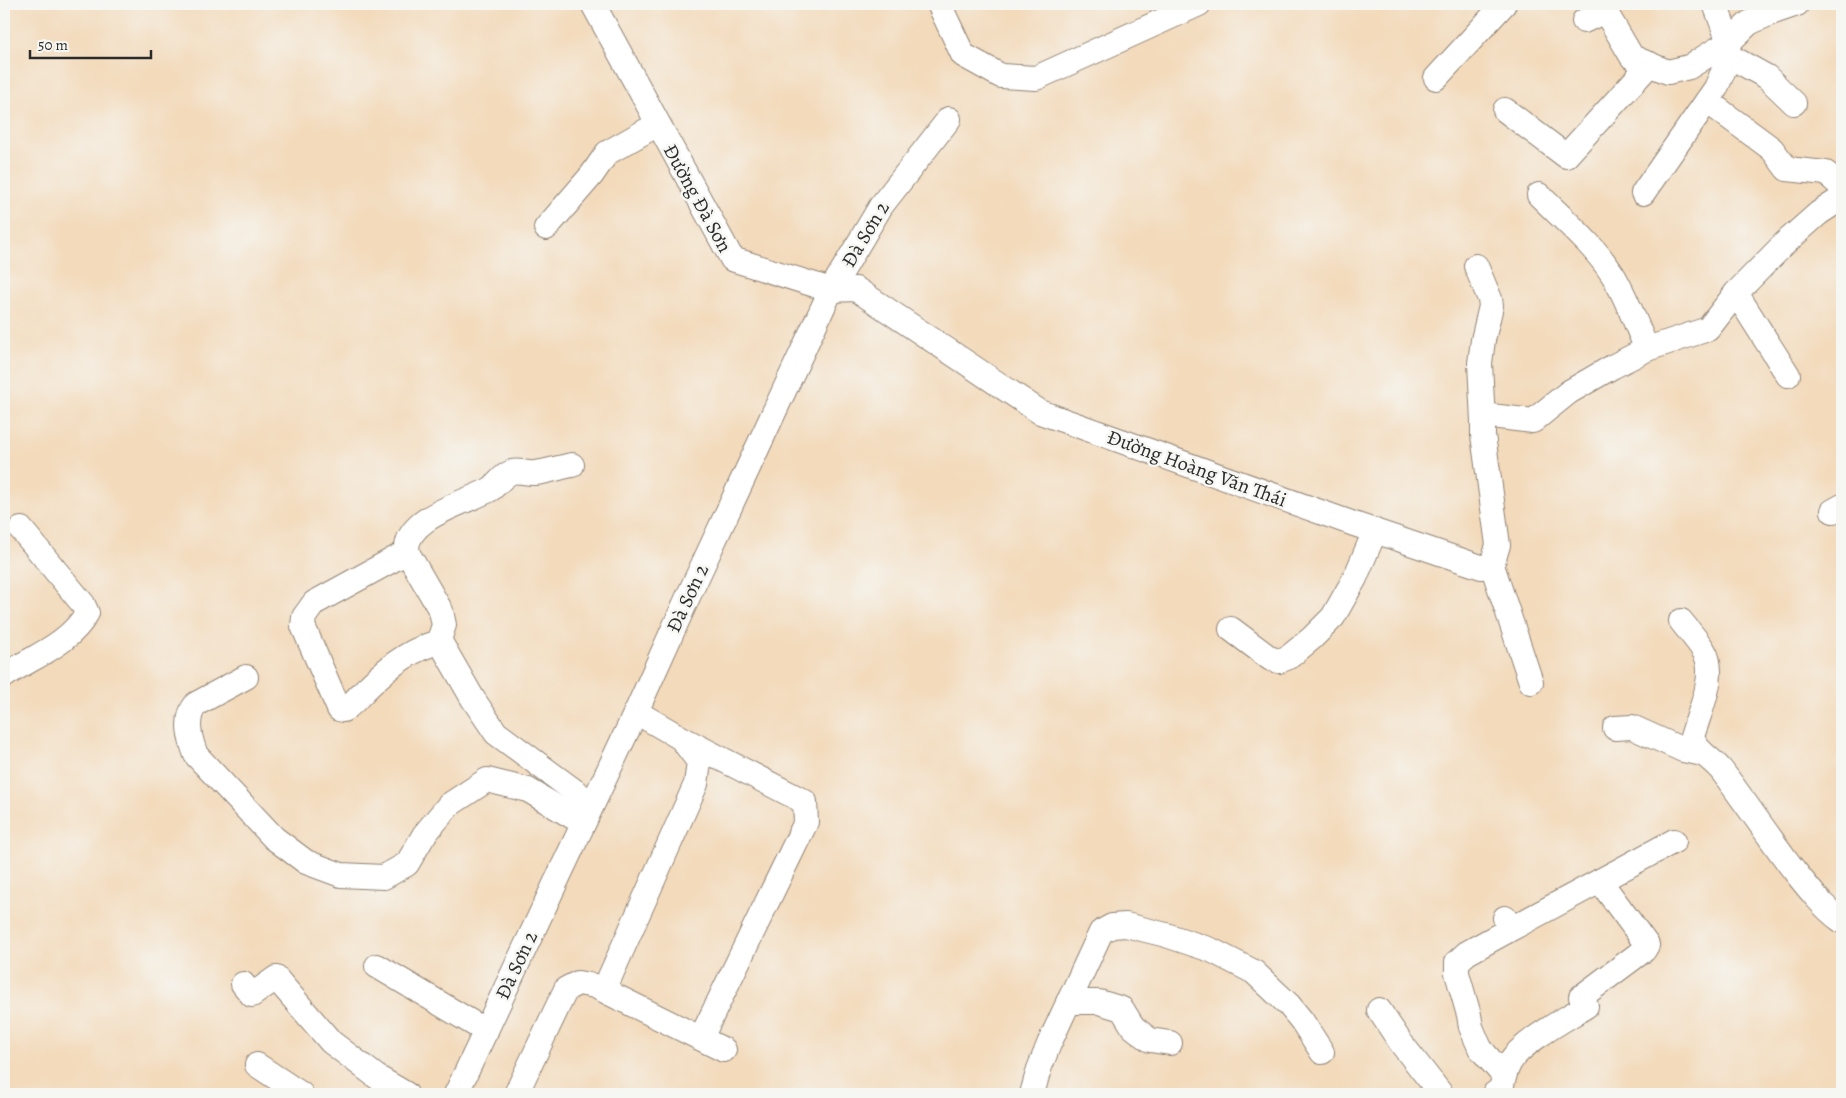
<svg xmlns="http://www.w3.org/2000/svg" width="1846" height="1098" viewBox="0 0 1846 1098" font-family="Alegreya,serif">
  <style>
    .lines { fill: none; stroke-linecap: round; stroke-linejoin: round }
    .minor-casing { stroke: #8f8273; stroke-width: 26 }
    .minor { stroke: #fff; stroke-width: 24 }
    .labels { text-anchor: middle; stroke-width: 5; stroke-linejoin: round; paint-order: stroke }
    .street-label { font-size: 20px; fill: #2b2b2b; stroke: #f6f6f2 }
  </style>
  <rect width="100%" height="100%" fill="#f6f6f2"/>
  <filter id="ink" filterUnits="userSpaceOnUse"><feTurbulence type="fractalNoise" baseFrequency=".02" numOctaves="2"/><feDisplacementMap in="SourceGraphic" scale="10" xChannelSelector="R" yChannelSelector="G"/><feConvolveMatrix kernelMatrix="1 2 1 2 8 2 1 2 1" color-interpolation-filters="sRGB"/></filter>
  <filter id="wash" filterUnits="userSpaceOnUse"><feTurbulence type="fractalNoise" baseFrequency=".0096" numOctaves="4" result="noise"/><feDisplacementMap in="SourceGraphic" scale="20" xChannelSelector="R" yChannelSelector="G"/><feGaussianBlur stdDeviation="1.12" result="paint"/><feColorMatrix in="noise" values="0 0 0 0 0 0 0 0 0 0 0 0 0 0 0 0 0 1.4 0 .05"/><feComposite in="paint" operator="in"/></filter>
  <g filter="url(#wash)">
    <rect width="100%" height="100%" fill="#f3dabb"/>
  </g>
  <g filter="url(#ink)">
    <g class="lines">
      <defs>
        <g id="minor">
          <path d="M593,4L732,259L831,290L856,289L1040,412L1354,524L1481,567L1492,565L1498,545L1483,435V421L1491,416L1533,421L1569,392L1612,367L1647,349L1708,329L1736,293L1785,243L1819,213L1842,198"/>
          <path d="M939,4L963,55L1001,76L1036,78L1199,4"/>
          <path d="M1584,21L1605,11L1632,57L1668,72L1689,67L1729,42L1749,23L1771,13L1797,4"/>
          <path d="M1727,55L1767,77L1794,103"/>
          <path d="M1436,78L1504,4"/>
          <path d="M1707,101L1772,149L1787,169L1826,173L1842,187"/>
          <path d="M1505,110L1566,156L1650,64"/>
          <path d="M1643,193L1716,88L1725,67L1729,42L1715,4"/>
          <path d="M1539,195C1564,220 1594,245 1613,275C1627,298 1636,325 1647,349"/>
          <path d="M546,228L591,176L607,153L658,124"/>
          <path d="M1476,266L1490,299L1491,306L1483,340L1480,363L1483,421"/>
          <path d="M1736,293L1788,375"/>
          <path d="M572,465C560,467 547,472 535,473C527,474 519,470 512,472C503,475 498,484 491,489C466,503 404,517 407,552L441,611L444,625L439,640L473,699L496,733L592,804"/>
          <path d="M1833,511L1842,506"/>
          <path d="M407,552L314,603L304,617L303,626L339,709L343,710C354,704 360,694 369,686C389,666 412,648 440,642"/>
          <path d="M1492,565L1531,682"/>
          <path d="M1681,621C1689,631 1698,641 1704,651C1718,675 1699,712 1692,737C1696,752 1713,759 1722,771C1745,802 1767,834 1790,865C1805,884 1822,907 1842,921"/>
          <path d="M1231,629L1271,659L1279,661L1289,657L1312,638L1333,617L1355,578L1375,531"/>
          <path d="M4,676C32,657 70,644 87,613L83,604L21,529"/>
          <path d="M246,677L196,704C184,719 190,739 196,755L274,838L306,862L341,875L384,877L407,864L424,835L449,805L487,780L528,790L583,823"/>
          <path d="M1615,728L1632,727L1683,750L1703,754"/>
          <path d="M681,738L805,802L806,822L701,1038"/>
          <path d="M1507,931L1674,841"/>
          <path d="M377,966L486,1031"/>
          <path d="M243,984L252,995L276,978L331,1042L377,1077L406,1094"/>
          <path d="M604,990L696,784L699,762L681,738L636,712"/>
          <path d="M1068,1002H1099L1122,1009L1133,1027L1150,1040L1170,1043"/>
          <path d="M1379,1010L1401,1043L1441,1094"/>
          <path d="M257,1065L301,1094"/>
          <path d="M1504,1076L1480,1048L1471,1027L1469,1015L1457,973V962L1467,953L1507,931L1509,926L1505,918"/>
          <path d="M456,1094L636,712L687,599L831,290L881,206L949,119"/>
          <path d="M516,1094L566,989L578,983L595,986L724,1050"/>
          <path d="M1032,1094L1039,1069L1049,1044L1101,932L1112,926L1126,925L1166,935L1211,950L1254,972L1289,1005L1302,1021L1322,1052"/>
          <path d="M1494,1094L1501,1089C1503,1080 1505,1071 1510,1062C1522,1042 1566,1019 1586,1006L1581,997L1644,950L1647,945L1600,881"/>
        </g>
      </defs>
      <use href="#minor" class="minor-casing"/>
      <use href="#minor" class="minor"/>
    </g>
  </g>
  <g class="labels">
    <g class="street-label">
      <text transform="translate(698 198) rotate(61)" y="7">Đường Đà Sơn</text>
      <text transform="translate(865 234) rotate(-59)" y="7">Đà Sơn 2</text>
      <text transform="translate(1197 468) rotate(20)" y="7">Đường Hoàng Văn Thái</text>
      <text transform="translate(687 598) rotate(-65)" y="7">Đà Sơn 2</text>
      <text transform="translate(516 965) rotate(-65)" y="7">Đà Sơn 2</text>
    </g>
  </g>
  <rect width="1846" height="1098" fill="none" stroke="#f6f6f2" stroke-width="20"/>
  <path d="M30 50v8h121v-8" fill="none" stroke="#2b2b2b" stroke-width="2.5"/>
  <text x="38" y="50" font-size="15" fill="#2b2b2b" stroke="#f6f6f2" stroke-width="4" paint-order="stroke">50 m</text>
</svg>
